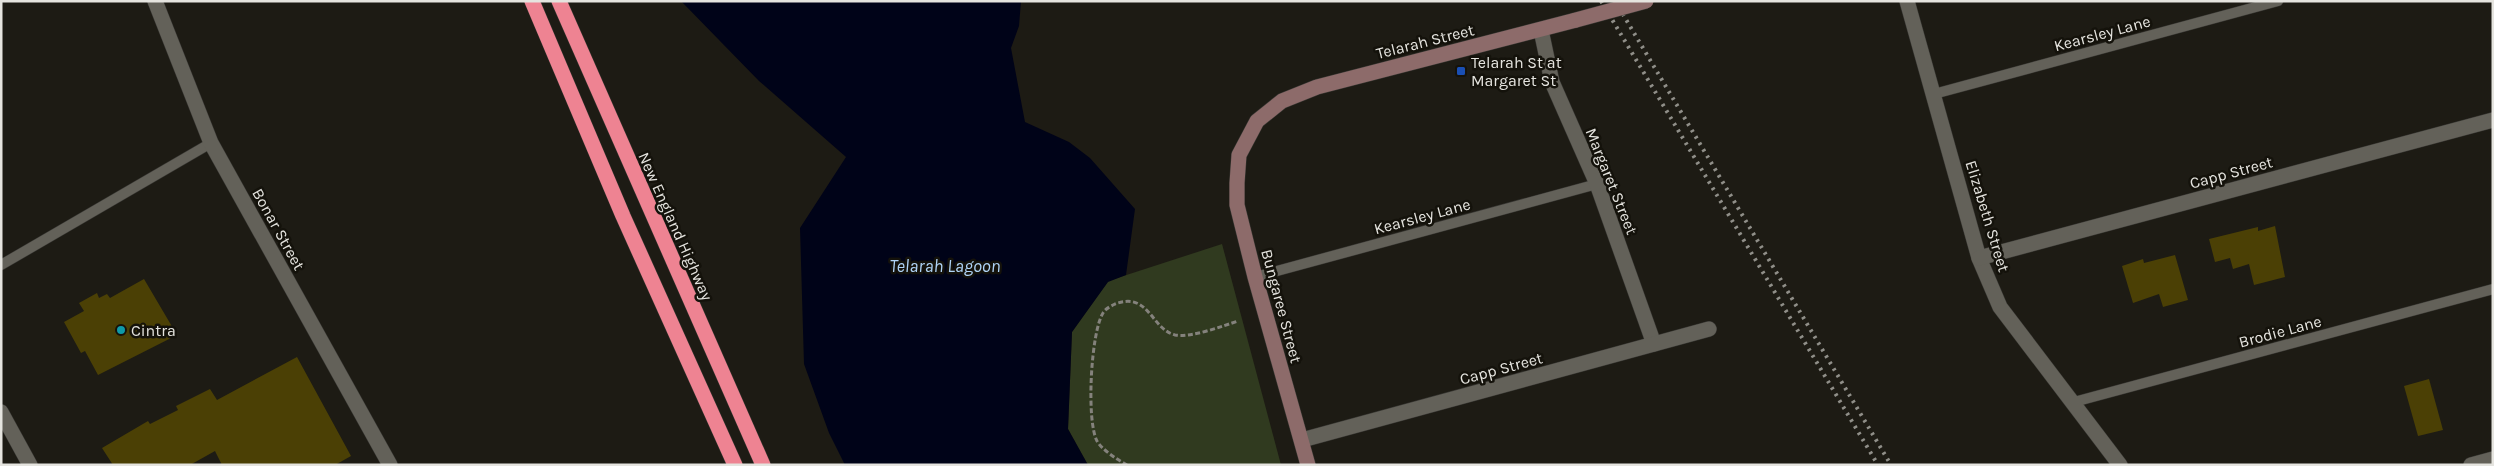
<svg xmlns="http://www.w3.org/2000/svg" width="2494" height="466" viewBox="0 0 2494 466" font-family="Karla,sans-serif">
  <style>
    .green { fill: #303a1f }
    .water { fill: #000318 }
    .building { fill: #4b4005 }
    .lines { fill: none; stroke-linecap: round; stroke-linejoin: round }
    .lane-casing { stroke: #383733; stroke-width: 11 }
    .street-casing { stroke: #383733; stroke-width: 16 }
    .secondary-casing { stroke: #383733; stroke-width: 16 }
    .highway-casing { stroke: #383733; stroke-width: 16 }
    .path { stroke: #84827c; stroke-width: 3; stroke-dasharray: 5 2.5; stroke-linecap: butt }
    .lane { stroke: #636159; stroke-width: 10 }
    .street { stroke: #636159; stroke-width: 15 }
    .secondary { stroke: #8d6b6a; stroke-width: 15 }
    .highway { stroke: #ee8392; stroke-width: 15 }
    .rail { stroke: #908f89; stroke-width: 4; stroke-dasharray: 2.5 5; stroke-linecap: butt }
    .secondary-bridge-casing { stroke: #383733; stroke-width: 16; stroke-linecap: butt }
    .secondary-bridge { stroke: #8d6b6a; stroke-width: 15 }
    .transit-dot { fill: #1a4fb4; stroke: #14120b; stroke-width: 2 }
    .culture-dot { fill: #0f9aa8; stroke: #14120b; stroke-width: 2 }
    .labels { text-anchor: middle; stroke-width: 5; stroke-linejoin: round; paint-order: stroke }
    .street-label { font-size: 16px; fill: #e5e4df; stroke: #14120b }
    .poi-label { font-size: 16px; fill: #e5e4df; stroke: #14120b; text-anchor: start }
    .water-label { font-size: 18px; font-style: italic; fill: #b0d4f7; stroke: #14120b }
  </style>
  <rect width="100%" height="100%" fill="#1d1b14"/>
  <path class="green" d="M1222,244L1281,465H1088L1068,429L1072,332L1108,281Z"/>
  <path class="water" d="M681,1H1021L1019,26L1011,48L1025,122L1069,142L1090,158L1135,209L1126,275L1108,282L1072,332L1068,429L1088,465H845L829,433L804,364L800,228L846,157L759,81Z"/>
  <g class="building">
    <path d="M2275,226L2285,277L2254,285L2249,264L2233,269L2230,258L2215,262L2209,239L2258,227V231Z"/>
    <path d="M2175,255L2188,300L2163,307L2159,294L2133,303L2122,266L2143,259L2144,263Z"/>
    <path d="M144,279L177,335L98,375L85,351L81,353L64,322L84,311L79,303L97,293L99,298L107,294L110,298Z"/>
    <path d="M297,357L351,456L335,465H222L215,451L190,465H113L102,448L148,421L150,424L178,410L176,406L210,389L217,400Z"/>
    <path d="M2429,379L2443,430L2418,436L2404,386Z"/>
  </g>
  <g class="lines">
    <defs>
      <g id="lane">
        <path d="M1934,94L2278,1"/>
        <path d="M1,265L211,143"/>
        <path d="M1255,277L1597,184"/>
        <path d="M2074,402L2493,289"/>
      </g>
      <g id="street">
        <path d="M155,1L211,143L390,465"/>
        <path d="M1907,1L1979,258L2000,307L2120,465"/>
        <path d="M1541,30L1552,82L1597,184L1654,344"/>
        <path d="M1979,258L2493,120"/>
        <path d="M1,412L30,465"/>
        <path d="M1302,440L1709,329"/>
        <path d="M2471,465L2493,459"/>
      </g>
      <path id="secondary" d="M1308,465L1255,277L1237,205V183L1239,155L1257,121L1282,101L1317,87L1576,20"/>
      <g id="highway">
        <path d="M532,1L623,216L735,465"/>
        <path d="M559,1L763,465"/>
      </g>
    </defs>
    <use href="#lane" class="lane-casing"/>
    <use href="#street" class="street-casing"/>
    <use href="#secondary" class="secondary-casing"/>
    <use href="#highway" class="highway-casing"/>
    <path class="path" d="M1127,465C1118,460 1102,450 1097,441C1086,420 1091,332 1103,313C1105,309 1111,306 1115,304C1149,291 1151,329 1175,335C1191,338 1223,326 1238,321"/>
    <use href="#lane" class="lane"/>
    <use href="#street" class="street"/>
    <use href="#secondary" class="secondary"/>
    <use href="#highway" class="highway"/>
    <g class="rail">
      <path d="M1601,1L1878,465"/>
      <path d="M1615,1L1891,465"/>
    </g>
    <defs>
      <path id="secondary-bridge" d="M1576,20L1646,1"/>
    </defs>
    <use href="#secondary-bridge" class="secondary-bridge-casing"/>
    <use href="#secondary-bridge" class="secondary-bridge"/>
  </g>
  <rect class="transit-dot" x="1456" y="66" width="10" height="10" rx="2.5"/>
  <circle class="culture-dot" cx="121" cy="330" r="5"/>
  <g class="labels">
    <g class="street-label">
      <text transform="translate(2102 33) rotate(-15)" y="6">Kearsley Lane</text>
      <text transform="translate(1425 41) rotate(-14)" y="6">Telarah Street</text>
      <text transform="translate(2231 172) rotate(-15)" y="6">Capp Street</text>
      <text transform="translate(1612 181) rotate(68)" y="6">Margaret Street</text>
      <text transform="translate(1422 216) rotate(-15)" y="6">Kearsley Lane</text>
      <text transform="translate(1988 216) rotate(73)" y="6">Elizabeth Street</text>
      <text transform="translate(676 226) rotate(66)" y="6">New England Highway</text>
      <text transform="translate(279 229) rotate(61)" y="6">Bonar Street</text>
      <text transform="translate(1282 306) rotate(75)" y="6">Bungaree Street</text>
      <text transform="translate(2280 331) rotate(-15)" y="6">Brodie Lane</text>
      <text transform="translate(1501 368) rotate(-15)" y="6">Capp Street</text>
    </g>
    <g class="poi-label">
      <text x="1471" y="68">Telarah St at<tspan x="1471" dy="18">Margaret St</tspan></text>
      <text x="131" y="336">Cintra</text>
    </g>
    <g class="water-label">
      <text x="945" y="272">Telarah Lagoon</text>
    </g>
  </g>
  <rect width="2494" height="466" fill="none" stroke="#e5e4df" stroke-width="5"/>
</svg>
